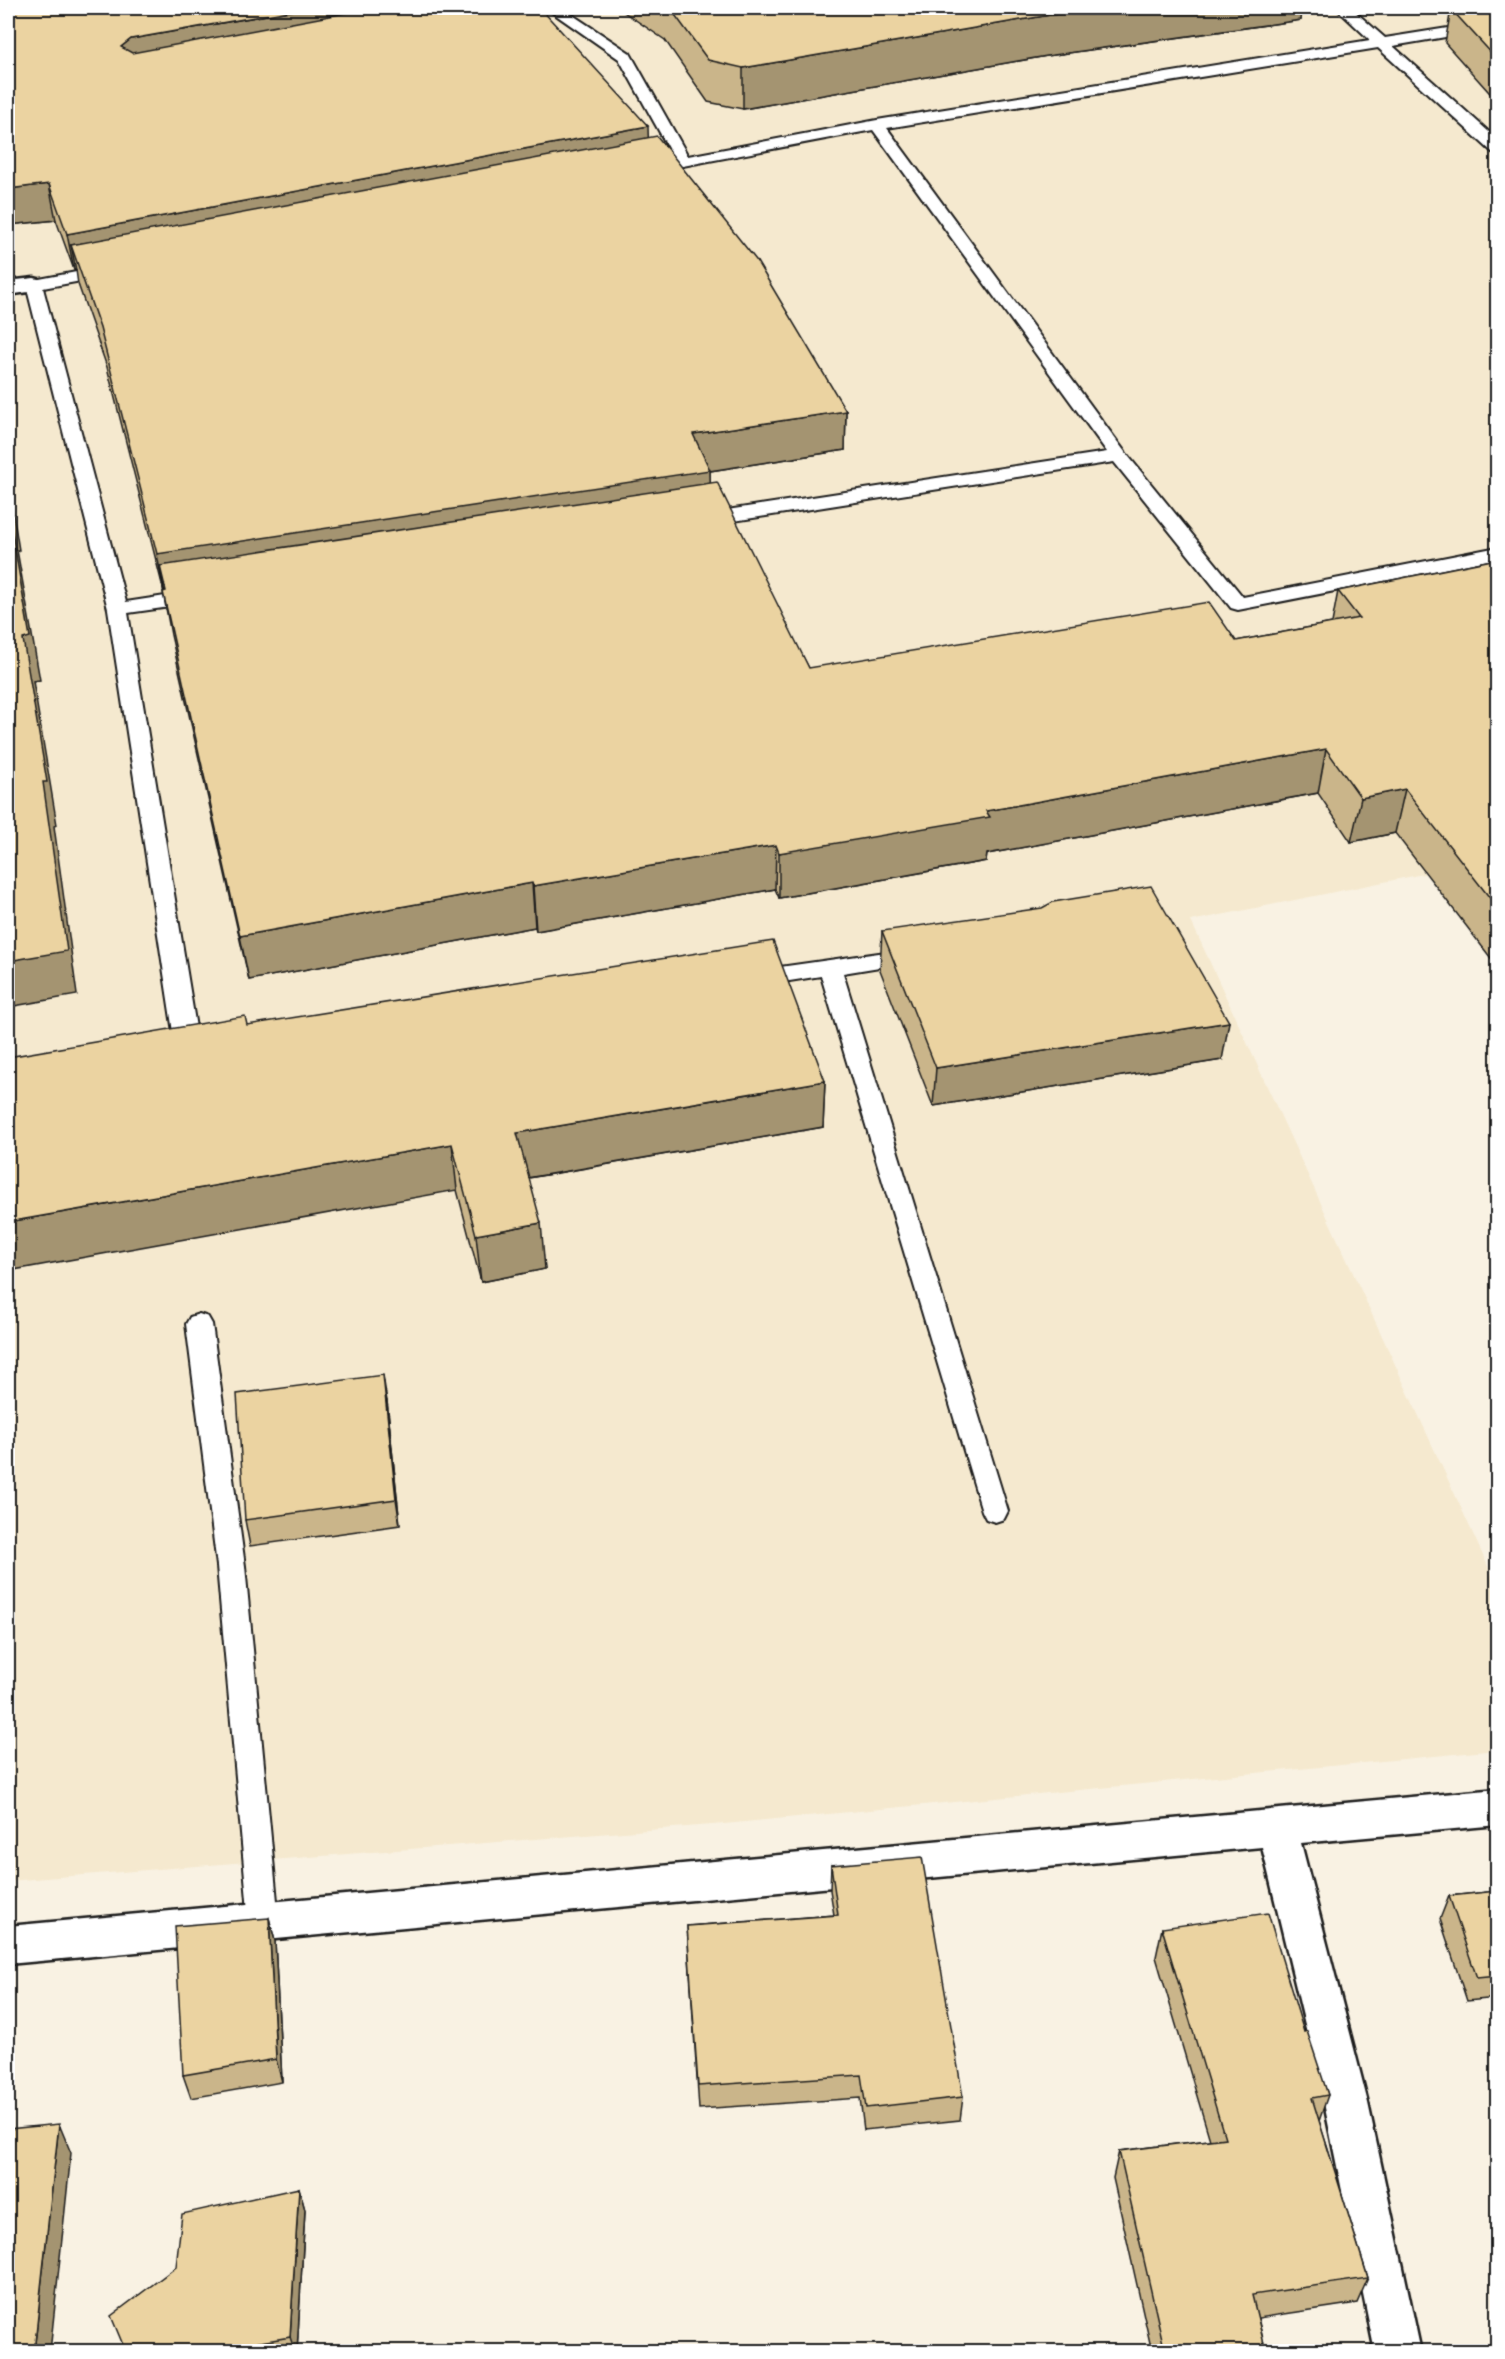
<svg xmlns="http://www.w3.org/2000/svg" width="1505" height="2359" viewBox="0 0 1505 2359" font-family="Mynerve,sans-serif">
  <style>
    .built { fill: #f5e9cf }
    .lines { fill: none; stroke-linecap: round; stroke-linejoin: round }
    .lane-casing { stroke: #1c1c1c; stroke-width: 4 }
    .street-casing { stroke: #1c1c1c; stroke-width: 5 }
    .lane { fill: #fff; fill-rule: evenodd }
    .street { fill: #fff; fill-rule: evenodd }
    .wall { fill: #cab58a; stroke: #1c1c1c; stroke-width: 1.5 }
    .shaded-wall { fill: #a49471; stroke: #1c1c1c; stroke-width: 1.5 }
    .building { fill: #ebd3a1; stroke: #1c1c1c; stroke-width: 1.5 }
  </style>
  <rect width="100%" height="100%" fill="#f9f2e3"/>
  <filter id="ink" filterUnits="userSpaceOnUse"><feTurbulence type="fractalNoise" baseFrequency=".0167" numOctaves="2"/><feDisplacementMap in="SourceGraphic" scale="12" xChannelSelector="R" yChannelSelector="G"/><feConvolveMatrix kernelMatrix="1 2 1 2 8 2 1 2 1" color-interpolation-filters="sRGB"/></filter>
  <g filter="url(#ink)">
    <path class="built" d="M8,8H1497V859L1191,921L1497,1586V1750L724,1824L8,1881Z"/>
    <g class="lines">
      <defs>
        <g id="lane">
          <path d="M546,8H562L630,53L688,156L877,120L1370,40L1336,8H1351L1385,38L1498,20V28L1393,46L1498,140V154L1492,152L1378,48L887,128L1125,452L1243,597L1498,547V559L1238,610L1231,608L1114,462L701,526L694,524L692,520L694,516L701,514L1107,452L873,130L646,173L640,171L638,168L640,165L674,158L619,59Z"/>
          <path d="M108,266L116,271L114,275L43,288L126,602L198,591L205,593L208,597L205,601L198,603L128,613L201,1058L197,1064L189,1066L181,1064L177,1058L108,609L26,285L34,280Z"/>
          <path d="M914,948L922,950L925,955L922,960L843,973L1008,1511L1004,1519L995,1522L986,1519L982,1511L821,976L752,987L744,984L741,979L744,974L752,971Z"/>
          <path d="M199,1314L208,1317L212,1324L245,1566L279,1922L275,1932L264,1936L253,1932L249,1922L217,1566L186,1324L190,1317Z"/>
        </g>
        <g id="street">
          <path d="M34,278L42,280L46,285L42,290L8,295V281Z"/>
          <path d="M1498,1789V1825L1301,1843L1368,2103L1421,2352H1375L1324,2103L1262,1847L8,1964V1926Z"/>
        </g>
      </defs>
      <use href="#lane" class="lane-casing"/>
      <use href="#street" class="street-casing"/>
      <use href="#lane" class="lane"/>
      <use href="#street" class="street"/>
    </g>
    <g class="wall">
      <path d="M8,8L648,137L846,411L845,450L710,471V483L809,668L1236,641L1332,623L1338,591L1497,559V966L1395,833L1351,842L1318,793L987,854L986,861L779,898L775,889L536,931L535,927L249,980L171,635L163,592H164L107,367L78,284L76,270H74L56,220L9,225L8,221Z"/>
      <path d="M618,8H1302L1301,20L1047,56L743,109L708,102L665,40Z"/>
      <path d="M1497,8V101L1445,43L1451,9Z"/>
      <path d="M882,931L1222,1060L933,1106L880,970Z"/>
      <path d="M247,1025L825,1081L823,1127L529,1178L545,1269L481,1282L457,1190Z"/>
      <path d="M387,1401L400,1525L250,1546L245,1520Z"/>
      <path d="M831,1865L963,2097L960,2120L864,2130L860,2098L699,2109L687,1926L834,1915L830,1890Z"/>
      <path d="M1497,1891V1998L1467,2001L1440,1919L1449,1896Z"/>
      <path d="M269,1918L275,1941L282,2082L191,2098L183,2075Z"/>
      <path d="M1162,1928L1304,2032L1328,2095L1319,2121L1368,2278L1357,2303L1258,2318L1266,2352H1152L1113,2178L1119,2151L1210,2140L1156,1957Z"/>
      <path d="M299,2188L305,2210L297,2352H126Z"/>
    </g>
    <g class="shaded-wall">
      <path d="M306,8H500L137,74L121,47L131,39Z"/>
      <path d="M1106,8H1302L1301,20L1047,56L743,109V68L1050,15Z"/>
      <path d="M648,126L649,161L71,245L76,270H74L67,234Z"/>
      <path d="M49,184L56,220L9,225L8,216V189Z"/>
      <path d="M846,411L845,450L710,471L711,510L160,566L165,594H164L157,554L693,434Z"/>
      <path d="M8,482L19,550H17L40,680L33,681L57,825L54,826L77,995L8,1007V961L23,639L8,508Z"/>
      <path d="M1326,749L1318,793L987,854L986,861L779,898V853L986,811Z"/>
      <path d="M1405,789L1395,833L1351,842L1361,798Z"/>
      <path d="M776,845L775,889L536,931L533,886Z"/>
      <path d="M532,883L535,927L249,980L240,936Z"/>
      <path d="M1229,1022L1222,1060L933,1106L936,1068Z"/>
      <path d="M825,1081L823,1127L521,1179L517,1133Z"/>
      <path d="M452,1144L457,1190L8,1271V1222Z"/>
      <path d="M541,1223L545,1269L481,1282L476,1235Z"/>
      <path d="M383,1375L387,1401L400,1525L396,1499Z"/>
      <path d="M269,1918L275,1941L282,2082L276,2059Z"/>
      <path d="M59,2124L71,2153L50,2352H34Z"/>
      <path d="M299,2188L305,2210L297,2352H295L290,2337Z"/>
    </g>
    <g class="building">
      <path d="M8,8H306L131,39L121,47L132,53L372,8H540L648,126L67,234L49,184L8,189Z"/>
      <path d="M670,8H1106L1050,15L743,68L708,60Z"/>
      <path d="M1459,8H1497V59L1451,9Z"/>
      <path d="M657,136L756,260L846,411L693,434L710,470L157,554L100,328L71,245Z"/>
      <path d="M717,482L809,668L1209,602L1236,641L1359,618L1338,591L1497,559V907L1405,789L1361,798L1326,749L986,811L990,817L779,853L776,845L533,886L532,883L240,936L163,592L166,591L160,566Z"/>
      <path d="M8,496L9,508H8Z"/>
      <path d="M8,509L30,637L23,639L47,782H43L67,951L8,961Z"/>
      <path d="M1151,886L1229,1022L936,1068L882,931L1042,908L1053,902Z"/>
      <path d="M773,941L825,1081L517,1133L541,1223L476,1235L452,1144L8,1222V1057L245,1016L247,1025Z"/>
      <path d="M383,1375L396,1499L245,1520L237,1394Z"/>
      <path d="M922,1857L963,2097L866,2108L861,2075L698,2086L687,1926L838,1915L831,1865Z"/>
      <path d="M1497,1891V1976L1477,1978L1449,1896Z"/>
      <path d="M1268,1913L1304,2032L1307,2031L1328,2095L1312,2098L1368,2278L1252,2295L1266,2352H1165L1119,2151L1225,2138L1162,1928Z"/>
      <path d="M269,1918L276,2059L183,2075L175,1926Z"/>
      <path d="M59,2124L34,2352H8V2129Z"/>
      <path d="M299,2188L290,2337L201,2352H126L111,2316L176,2267L182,2214Z"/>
    </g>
  </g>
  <rect width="1505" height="2359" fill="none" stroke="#fff" stroke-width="30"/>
  <rect x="15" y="15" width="1475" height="2329" fill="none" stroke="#1c1c1c" stroke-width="2" filter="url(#ink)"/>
</svg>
